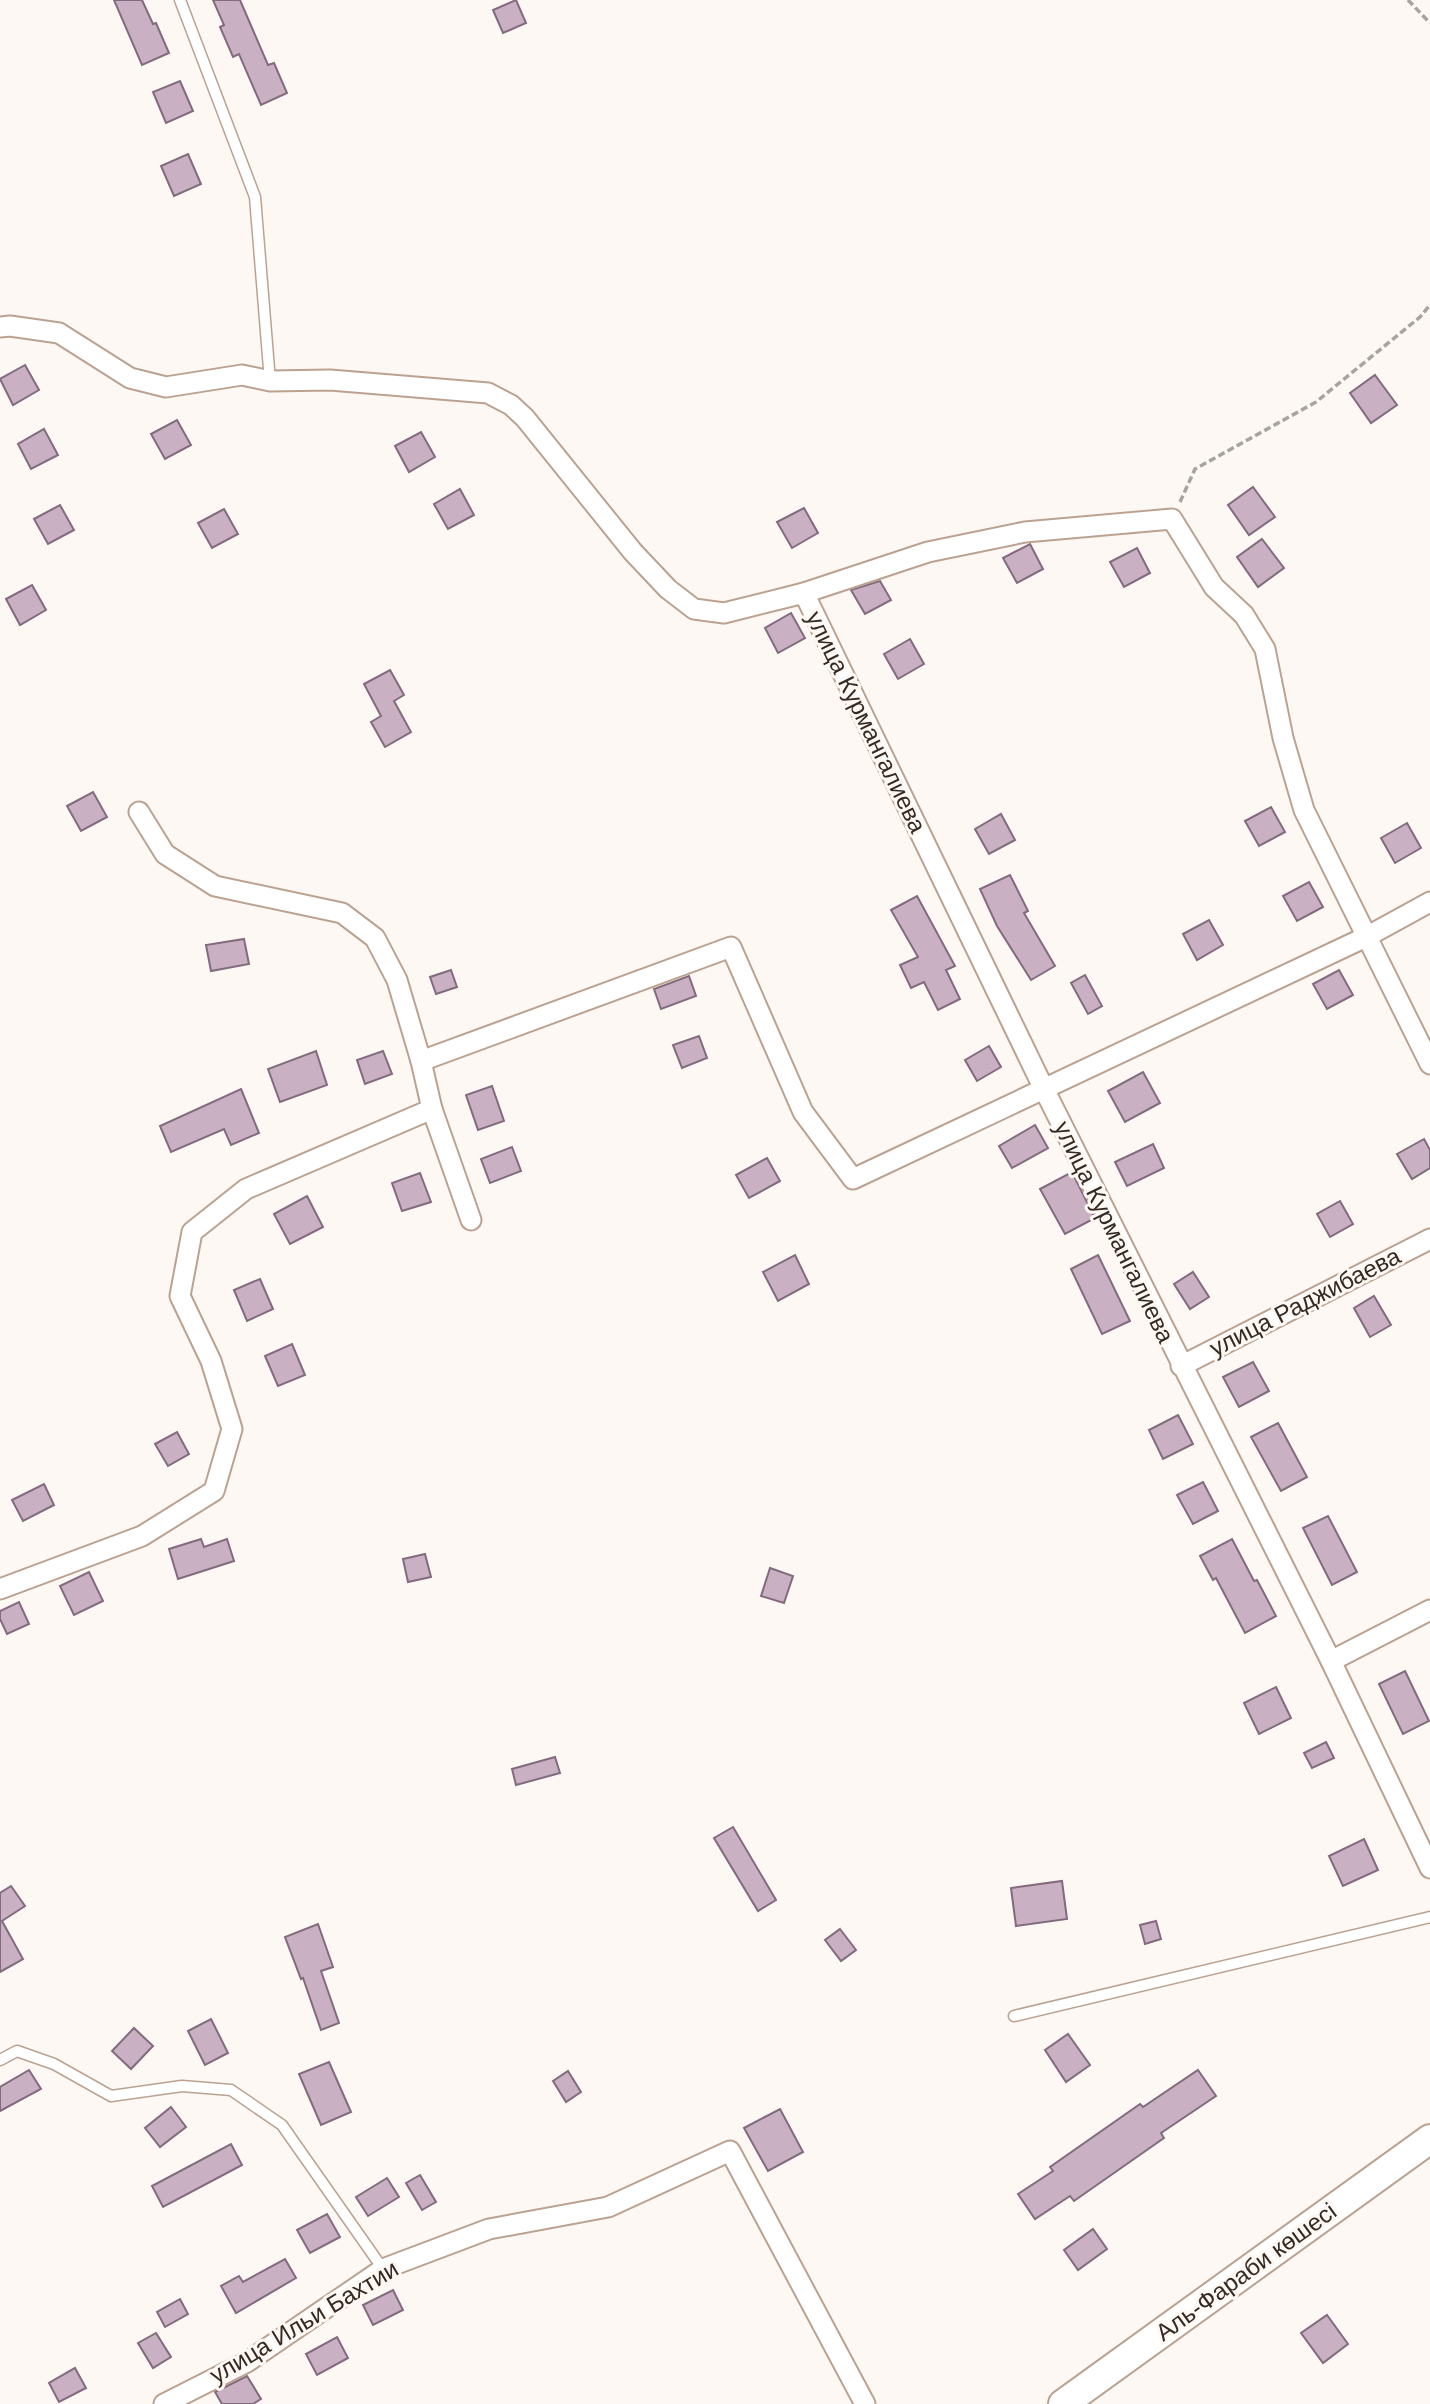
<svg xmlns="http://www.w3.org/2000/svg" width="1430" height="2404" viewBox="0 0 1430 2404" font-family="Helvetica,sans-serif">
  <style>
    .building { fill: #c9b0c3; stroke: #826b7d; stroke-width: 2 }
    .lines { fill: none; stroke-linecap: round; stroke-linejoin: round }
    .service-casing { stroke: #bba290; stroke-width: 13 }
    .minor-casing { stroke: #bba290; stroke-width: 23 }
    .secondary-casing { stroke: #bba290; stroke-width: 32 }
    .path { stroke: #a9a29d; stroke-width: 3.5; stroke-dasharray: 7 3.5; stroke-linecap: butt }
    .service { stroke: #fff; stroke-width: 10 }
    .minor { stroke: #fff; stroke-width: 19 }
    .secondary { stroke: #fff; stroke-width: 28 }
    .labels { text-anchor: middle; stroke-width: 6; stroke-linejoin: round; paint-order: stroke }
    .street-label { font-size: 24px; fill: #342a23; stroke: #fef8f4 }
  </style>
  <rect width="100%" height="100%" fill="#fef8f4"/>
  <g class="building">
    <path d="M114,0H142L153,24L156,23L169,53L142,65Z"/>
    <path d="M213,0H240L268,65L274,63L287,93L261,105L239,54L233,57L220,27L224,25Z"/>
    <path d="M516,0L526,23L503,33L493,10Z"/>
    <path d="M180,81L193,111L166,123L153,92Z"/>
    <path d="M188,154L201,184L174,196L161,166Z"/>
    <path d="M25,365L39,390L13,405L0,379Z"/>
    <path d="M1375,375L1397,405L1371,423L1350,393Z"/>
    <path d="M177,420L191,445L165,459L151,434Z"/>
    <path d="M44,429L58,455L31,469L18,444Z"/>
    <path d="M421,432L435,457L409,472L395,446Z"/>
    <path d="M1253,487L1275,517L1249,535L1228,505Z"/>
    <path d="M460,489L474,515L448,529L434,504Z"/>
    <path d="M60,505L74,530L48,544L34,519Z"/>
    <path d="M804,508L818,533L792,548L777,522Z"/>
    <path d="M224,509L238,534L212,548L198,523Z"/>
    <path d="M1262,539L1284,568L1258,587L1237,557Z"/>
    <path d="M1030,544L1043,569L1017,583L1003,558Z"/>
    <path d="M1137,548L1150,573L1124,587L1110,562Z"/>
    <path d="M880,581L891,600L865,614L851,590Z"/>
    <path d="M32,585L46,610L20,625L6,599Z"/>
    <path d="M791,613L805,638L778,653L765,628Z"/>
    <path d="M910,639L924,664L898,679L884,654Z"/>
    <path d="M390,670L404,695L394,701L411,732L385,747L371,722L381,716L364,684Z"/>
    <path d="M93,792L107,817L81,831L67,806Z"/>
    <path d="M1271,807L1285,832L1259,846L1245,821Z"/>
    <path d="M1001,814L1015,840L989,854L975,829Z"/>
    <path d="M1407,823L1421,848L1395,863L1381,838Z"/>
    <path d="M1010,875L1028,911L1024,913L1055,966L1031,980L997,926L980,889Z"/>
    <path d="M1309,882L1323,907L1297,921L1283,896Z"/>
    <path d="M917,896L955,966L946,970L960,999L938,1010L924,982L911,988L900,965L918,957L891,910Z"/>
    <path d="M1209,920L1223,945L1197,960L1183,934Z"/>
    <path d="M244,939L249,964L211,971L206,945Z"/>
    <path d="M451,970L457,987L436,994L430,977Z"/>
    <path d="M1339,970L1353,995L1327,1009L1313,984Z"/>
    <path d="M1085,975L1102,1006L1088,1014L1071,983Z"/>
    <path d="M689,976L696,996L661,1009L654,989Z"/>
    <path d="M699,1036L707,1058L682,1068L673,1045Z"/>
    <path d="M989,1046L1001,1067L977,1081L965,1060Z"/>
    <path d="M316,1051L327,1085L280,1102L268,1069Z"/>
    <path d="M383,1051L392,1074L365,1084L357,1060Z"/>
    <path d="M1143,1072L1160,1103L1125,1122L1108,1091Z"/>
    <path d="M492,1086L504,1121L478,1130L466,1095Z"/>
    <path d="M241,1089L259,1133L231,1145L224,1129L171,1152L160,1126Z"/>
    <path d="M1035,1125L1048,1148L1012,1168L999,1146Z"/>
    <path d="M1424,1139L1430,1150V1168L1412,1179L1397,1154Z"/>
    <path d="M1153,1144L1164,1168L1127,1186L1115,1162Z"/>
    <path d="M512,1147L521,1171L490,1183L481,1159Z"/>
    <path d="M767,1158L780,1181L749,1198L736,1175Z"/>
    <path d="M1072,1172L1095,1218L1065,1234L1040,1189Z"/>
    <path d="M420,1173L431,1202L402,1211L392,1183Z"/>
    <path d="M307,1196L323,1227L290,1244L274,1214Z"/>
    <path d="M1340,1201L1353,1224L1330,1237L1317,1214Z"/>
    <path d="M795,1255L809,1284L778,1301L763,1272Z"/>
    <path d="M1098,1255L1130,1321L1102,1334L1071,1269Z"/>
    <path d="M1193,1272L1209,1297L1190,1309L1174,1284Z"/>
    <path d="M260,1279L273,1309L247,1321L234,1290Z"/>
    <path d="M1374,1296L1391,1325L1370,1337L1354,1308Z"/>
    <path d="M292,1344L305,1375L278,1386L265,1356Z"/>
    <path d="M1253,1362L1269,1391L1239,1407L1223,1377Z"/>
    <path d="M1178,1415L1193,1444L1163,1459L1149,1430Z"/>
    <path d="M1278,1423L1307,1477L1281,1491L1251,1437Z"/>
    <path d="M177,1432L189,1454L168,1466L155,1444Z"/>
    <path d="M1203,1482L1218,1511L1193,1524L1177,1495Z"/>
    <path d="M44,1484L54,1505L23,1521L12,1500Z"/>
    <path d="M1328,1516L1357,1572L1332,1585L1303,1528Z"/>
    <path d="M201,1539L204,1547L227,1539L234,1561L178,1579L169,1549Z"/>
    <path d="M1232,1539L1254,1581L1257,1580L1276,1616L1245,1633L1216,1578L1213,1580L1200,1556Z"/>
    <path d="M425,1554L431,1577L408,1582L403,1559Z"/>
    <path d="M770,1568L793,1576L784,1603L761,1596Z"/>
    <path d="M89,1572L103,1601L74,1615L60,1586Z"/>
    <path d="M19,1602L29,1624L7,1634L0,1619V1611Z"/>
    <path d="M1405,1671L1429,1721L1403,1734L1379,1684Z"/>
    <path d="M1276,1687L1291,1718L1259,1734L1244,1703Z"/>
    <path d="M1326,1742L1334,1758L1312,1768L1304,1753Z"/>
    <path d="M555,1757L560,1773L516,1785L512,1769Z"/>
    <path d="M733,1827L776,1900L758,1911L714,1838Z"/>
    <path d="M1364,1839L1378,1870L1343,1886L1329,1856Z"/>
    <path d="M1062,1881L1067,1919L1016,1926L1011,1888Z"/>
    <path d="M11,1886L25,1906L2,1921L23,1959L0,1972V1893Z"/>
    <path d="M1156,1921L1161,1939L1145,1944L1140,1925Z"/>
    <path d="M318,1924L333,1967L321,1971L339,2023L321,2030L303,1978L301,1979L285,1937Z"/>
    <path d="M840,1929L856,1950L841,1961L825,1940Z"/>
    <path d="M211,2019L228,2053L205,2065L188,2031Z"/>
    <path d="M134,2028L153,2046L131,2069L112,2051Z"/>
    <path d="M1068,2034L1090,2065L1066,2082L1045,2050Z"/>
    <path d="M329,2062L351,2112L321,2125L299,2074Z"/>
    <path d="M29,2070L41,2089L0,2111V2087Z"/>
    <path d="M1198,2070L1216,2096L1161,2133L1164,2138L1074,2201L1070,2196L1035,2219L1018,2194L1053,2171L1050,2167L1140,2104L1143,2107Z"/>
    <path d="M568,2071L581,2092L566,2102L553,2081Z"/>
    <path d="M171,2107L186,2127L160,2147L145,2128Z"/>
    <path d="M780,2109L803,2152L768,2171L744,2128Z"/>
    <path d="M231,2144L242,2165L163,2207L152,2186Z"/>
    <path d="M420,2175L436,2202L422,2210L406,2183Z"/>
    <path d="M387,2178L399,2197L368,2216L356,2197Z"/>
    <path d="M327,2214L340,2237L310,2253L297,2230Z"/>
    <path d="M1093,2229L1107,2249L1078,2270L1064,2250Z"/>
    <path d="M285,2259L296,2278L236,2313L221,2286L239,2276L243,2282Z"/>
    <path d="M393,2290L403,2310L373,2325L363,2305Z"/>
    <path d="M180,2299L188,2314L165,2327L157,2312Z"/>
    <path d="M1327,2315L1348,2344L1323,2363L1301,2333Z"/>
    <path d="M156,2333L171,2357L153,2368L138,2343Z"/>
    <path d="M337,2337L348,2358L317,2375L306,2354Z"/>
    <path d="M75,2368L86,2388L59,2402L49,2383Z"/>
    <path d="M247,2376L261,2399L253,2404H222L215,2392Z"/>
  </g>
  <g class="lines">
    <defs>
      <g id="service">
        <path d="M180,0L255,197L270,381"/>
        <path d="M1014,2016L1430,1917"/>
        <path d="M0,2060L17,2051L54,2064L111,2096L182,2086L231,2090L282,2125L383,2269"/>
      </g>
      <g id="minor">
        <path d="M0,327L10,326L59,333L130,378L166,387L242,375L270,381L330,380L488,393L511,405L525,418L633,552L668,589L694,609L724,613L804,593L928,552L1025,532L1172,519L1214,587L1244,615L1265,649L1283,738L1304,810L1430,1064"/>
        <path d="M804,593L1044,1089L1331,1661L1430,1868"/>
        <path d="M139,812L165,854L215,886L342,913L375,938L397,980L421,1061L432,1109L471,1220"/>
        <path d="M421,1061L731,947L803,1112L853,1179L1368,936L1430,902"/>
        <path d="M1181,1366L1430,1239"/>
        <path d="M0,1589L142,1536L214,1491L232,1429L211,1361L180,1296L192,1232L246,1189L432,1109"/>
        <path d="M1331,1661L1430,1610"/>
        <path d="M164,2404L247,2362L383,2269L489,2229L608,2207L730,2151L865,2404"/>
      </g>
      <path id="secondary" d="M1063,2404L1430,2139"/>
    </defs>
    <use href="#service" class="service-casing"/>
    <use href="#minor" class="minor-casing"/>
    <use href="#secondary" class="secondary-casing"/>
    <g class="path">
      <path d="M1408,0L1430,23"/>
      <path d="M1180,502L1195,469L1316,402L1420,317L1430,305"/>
    </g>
    <use href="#service" class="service"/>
    <use href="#minor" class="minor"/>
    <use href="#secondary" class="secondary"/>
  </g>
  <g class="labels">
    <g class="street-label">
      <text transform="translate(866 722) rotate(64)" y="8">улица Курмангалиева</text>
      <text transform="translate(1114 1232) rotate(64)" y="8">улица Курмангалиева</text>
      <text transform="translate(1305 1302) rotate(-27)" y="8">улица Раджибаева</text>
      <text transform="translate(1246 2272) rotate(-36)" y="8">Аль-Фараби көшесі</text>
      <text transform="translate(304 2322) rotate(-31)" y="8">улица Ильи Бахтии</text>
    </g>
  </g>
</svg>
